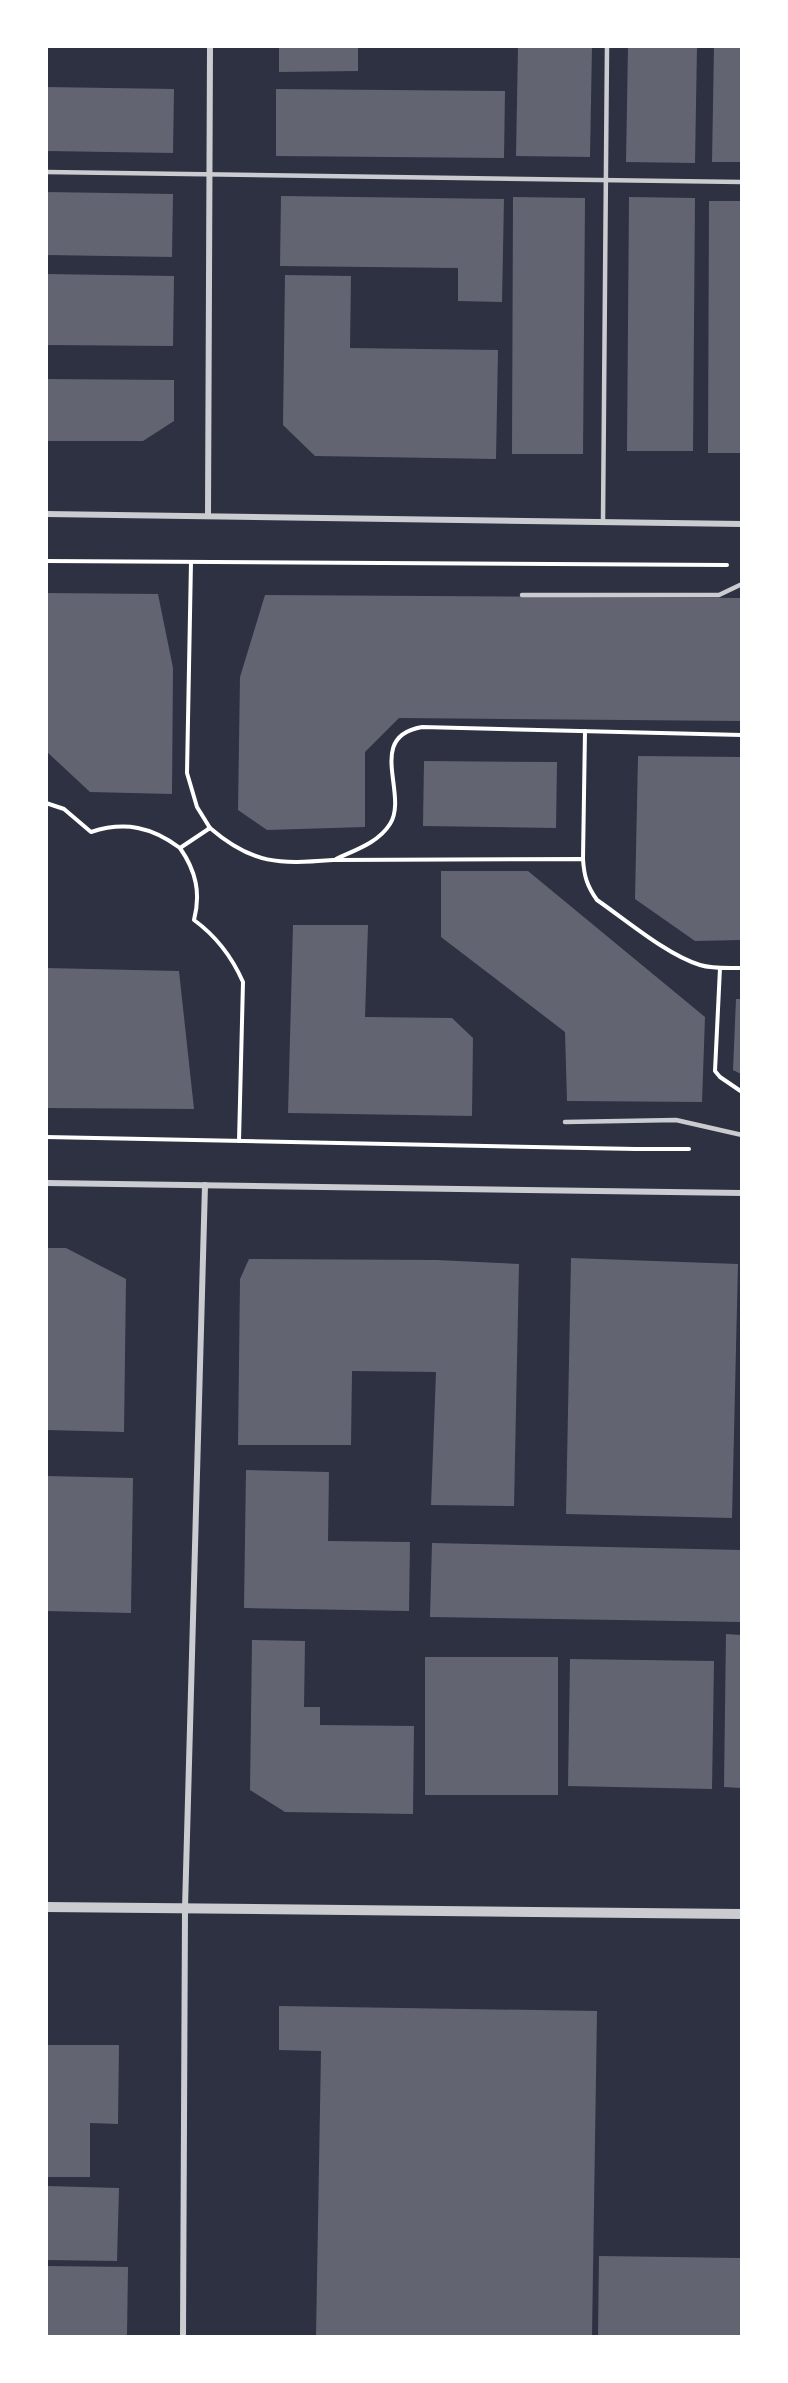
<svg xmlns="http://www.w3.org/2000/svg" width="788" height="2383" viewBox="0 0 788 2383" font-family="'PT Sans Narrow',sans-serif">
  <style>
    .building { fill: #626471 }
    .lines { fill: none; stroke-linecap: round; stroke-linejoin: round }
    .path { stroke: #fff; stroke-width: 4 }
    .service { stroke: #caccd0; stroke-width: 4.5 }
    .minor { stroke: #caccd0; stroke-width: 6 }
    .tertiary { stroke: #caccd0; stroke-width: 10 }
  </style>
  <rect width="100%" height="100%" fill="#2d3142"/>
  <g class="building">
    <path d="M279,46H358V71L279,72Z"/>
    <path d="M518,46H592L590,157L516,156Z"/>
    <path d="M628,46H697L695,163L626,162Z"/>
    <path d="M714,46H741V162H712Z"/>
    <path d="M46,87L174,89L173,153L46,151Z"/>
    <path d="M276,89L505,91L504,158L276,156Z"/>
    <path d="M46,192L173,194L172,257L46,255Z"/>
    <path d="M281,196L504,199L502,302L458,301V268L280,266Z"/>
    <path d="M513,197L585,198L583,454H512Z"/>
    <path d="M629,197L695,198L693,451H627Z"/>
    <path d="M709,201H741V453H708Z"/>
    <path d="M46,274L174,276L173,346L46,345Z"/>
    <path d="M285,275L351,276L350,348L498,350L496,459L315,456L283,425Z"/>
    <path d="M46,379L174,380V421L143,441H46Z"/>
    <path d="M46,593L158,594L173,668L172,794L90,792L46,751Z"/>
    <path d="M265,595L741,598V721L399,718L365,752V827L267,830L238,810L240,677Z"/>
    <path d="M638,756L741,757V940L695,941L635,899Z"/>
    <path d="M424,761L557,762L556,828L423,826Z"/>
    <path d="M441,871H528L705,1017L702,1102L567,1101L565,1032L441,937Z"/>
    <path d="M293,925H368L365,1017L452,1018L473,1038L472,1116L288,1113Z"/>
    <path d="M46,968L179,971L194,1109L46,1108Z"/>
    <path d="M736,999H741V1074L733,1070Z"/>
    <path d="M46,1248H66L126,1279L124,1432L46,1430Z"/>
    <path d="M571,1258L738,1264L732,1518L566,1514Z"/>
    <path d="M249,1259L437,1260L519,1264L514,1506L431,1505L436,1372L352,1371L351,1445H238L240,1279Z"/>
    <path d="M246,1470L329,1472L328,1541L410,1542L409,1611L244,1608Z"/>
    <path d="M46,1476L133,1478L131,1613L46,1611Z"/>
    <path d="M432,1543L741,1550V1622L430,1617Z"/>
    <path d="M726,1634L741,1635V1788L724,1787Z"/>
    <path d="M252,1640L305,1641L304,1707H320V1725L414,1726L413,1814L285,1812L250,1790Z"/>
    <rect x="425" y="1657" width="133" height="138"/>
    <path d="M570,1659L714,1661L712,1789L568,1786Z"/>
    <path d="M279,2006L597,2011L592,2336H316L321,2051L279,2050Z"/>
    <path d="M46,2045H119L118,2124L90,2123V2177H46Z"/>
    <path d="M46,2186L119,2188L117,2261L46,2260Z"/>
    <path d="M599,2256L741,2258V2336H598Z"/>
    <path d="M46,2266L128,2267L127,2336H46Z"/>
  </g>
  <g class="lines">
    <g class="path">
      <path d="M46,561L727,565"/>
      <path d="M191,562L187,773L197,807L210,828L208,829"/>
      <path d="M46,803L64,809L91,832C125,821 152,827 180,848L210,828C253,865 279,864 333,860L583,859C584,876 587,886 597,900C626,920 667,955 700,965C713,969 728,968 742,968"/>
      <path d="M180,848C196,871 201,893 194,920C216,936 232,957 243,982L239,1141"/>
      <path d="M336,859C355,850 378,843 390,824C409,794 365,737 422,727L742,735"/>
      <path d="M583,859L585,731"/>
      <path d="M720,968L715,1071L720,1077L742,1092"/>
      <path d="M46,1137L636,1149H689"/>
    </g>
    <g class="service">
      <path d="M46,172L742,182"/>
      <path d="M603,522L607,46"/>
      <path d="M522,595H719L742,584"/>
      <path d="M565,1122L676,1120L742,1135"/>
    </g>
    <g class="minor">
      <path d="M46,514L742,524"/>
      <path d="M208,516L210,46"/>
      <path d="M46,1183L742,1193"/>
      <path d="M183,2336L185,1908L205,1185"/>
    </g>
    <path class="tertiary" d="M46,1907L742,1914"/>
  </g>
  <rect width="788" height="2383" fill="none" stroke="#ffffff" stroke-width="96"/>
</svg>
